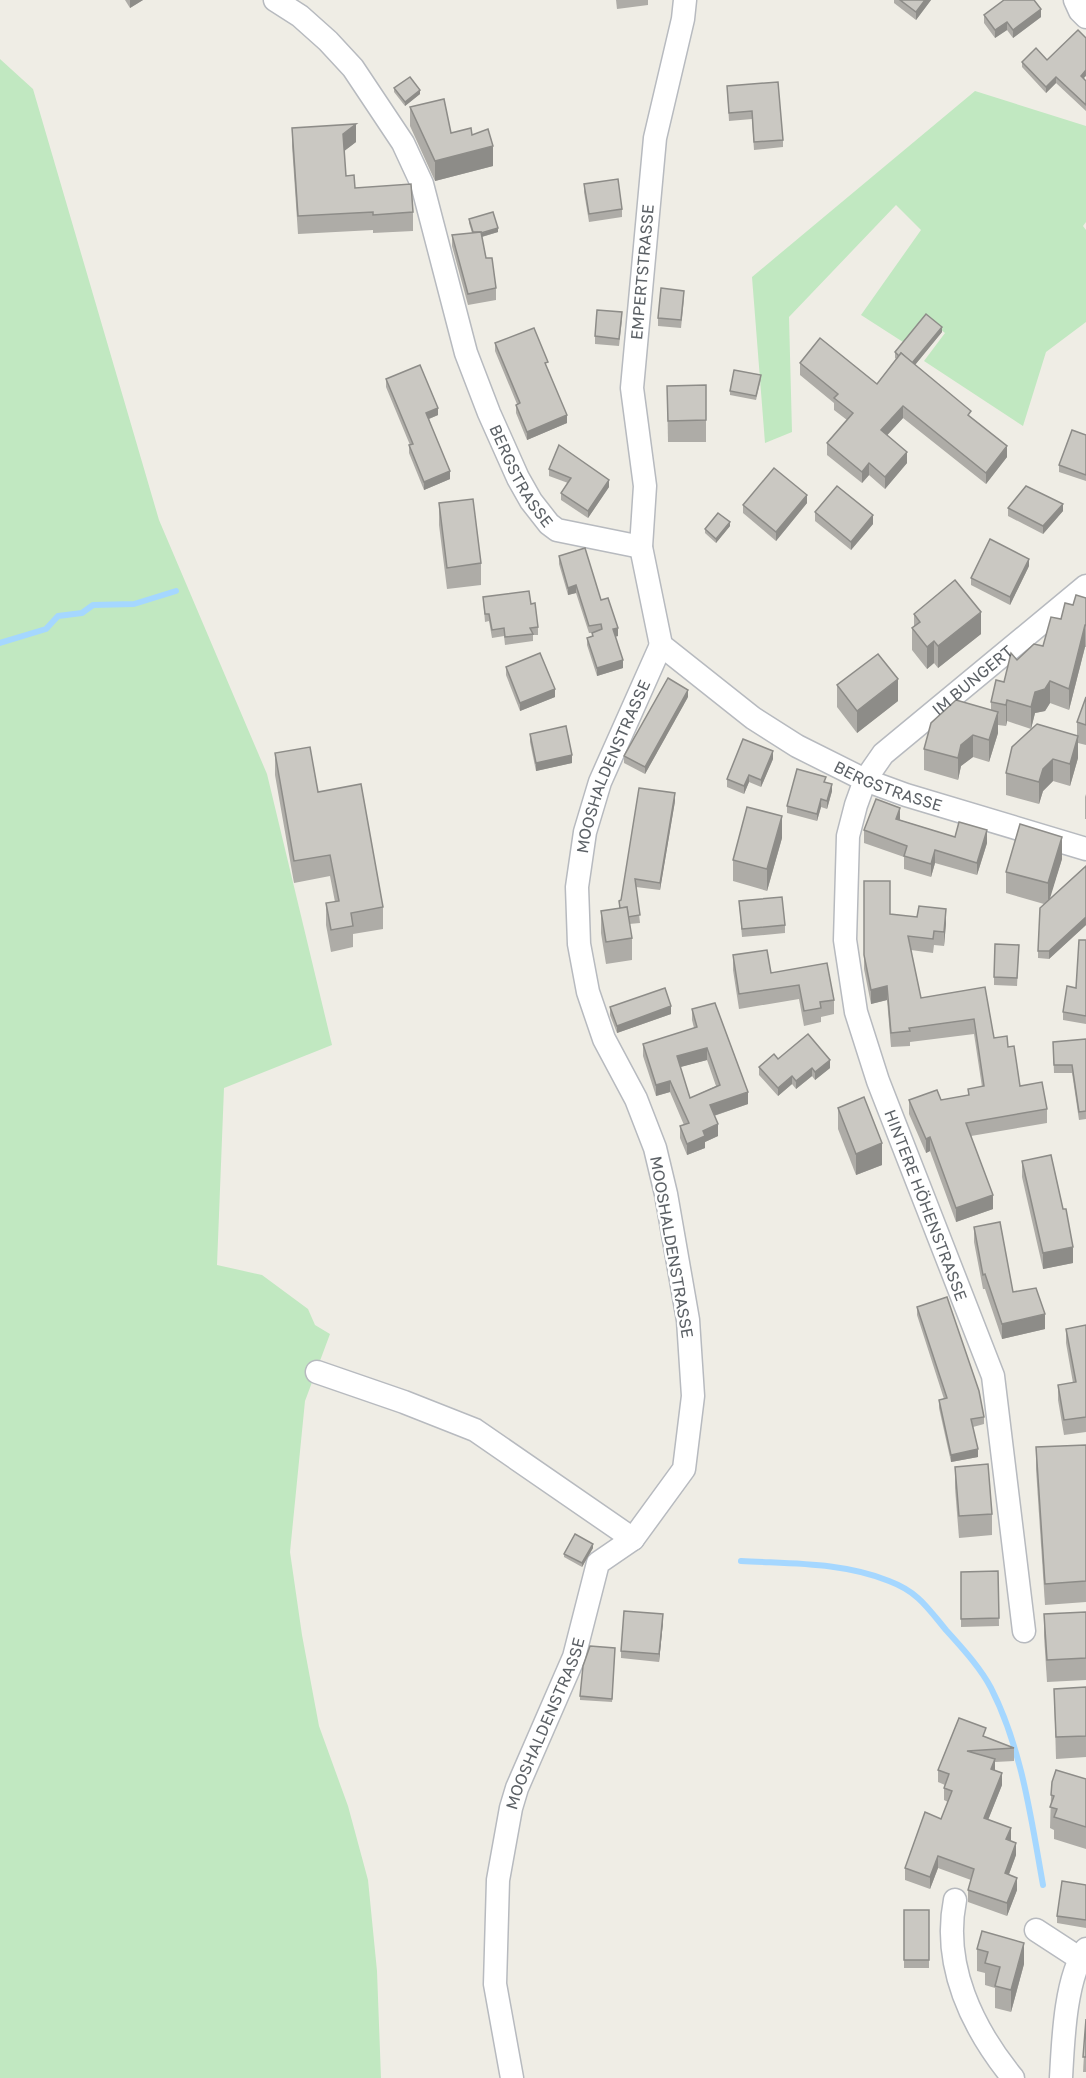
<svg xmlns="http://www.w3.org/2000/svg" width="1086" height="2078" viewBox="0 0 1086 2078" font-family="'Golos Text',sans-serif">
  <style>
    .green { fill: #c1e8c1 }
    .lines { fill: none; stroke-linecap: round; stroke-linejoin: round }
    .stream { stroke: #a5d7ff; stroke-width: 6 }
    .minor-casing { stroke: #b7babf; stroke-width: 25 }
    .minor { stroke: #fff; stroke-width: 22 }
    .wall { fill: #aeaca7; fill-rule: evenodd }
    .shaded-wall { fill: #8d8c88 }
    .building { fill: #cac8c2; stroke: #8d8c88; stroke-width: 1.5; fill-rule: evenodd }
    .labels { text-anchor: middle; stroke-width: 5; stroke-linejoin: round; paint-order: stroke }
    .street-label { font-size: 16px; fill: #5c6166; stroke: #fff }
  </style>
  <rect width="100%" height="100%" fill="#efede5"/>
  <g class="green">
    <path d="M0,59L33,89L159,520L267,774L332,1045L224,1088L217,1265L262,1275L308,1309L315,1325L330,1334L305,1401L290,1552L302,1635L319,1726L348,1806L368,1880L377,1971L381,2078H0Z"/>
    <path d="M975,91L1086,126V222L1083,226L1086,230V322L1046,352L1023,426L924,361L945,333L927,318L903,342L861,315L921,230L896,205L789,317L792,432L765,443L752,277Z"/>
  </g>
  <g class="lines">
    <g class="stream">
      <path d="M0,643L46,629L58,616L82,613L93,605L134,604L176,591"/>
      <path d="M741,1561C791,1564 842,1562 889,1581C918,1592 927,1607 946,1630C962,1648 980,1667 991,1688C1022,1749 1031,1818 1043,1885"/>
    </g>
    <defs>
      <g id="minor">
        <path id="s1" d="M275,0L300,16L328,41L353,68L403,143L422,184L466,353L489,413L518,478L531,501L549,524L557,530L641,547"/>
        <path id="s2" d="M685,0L683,19L655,138L632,388L645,486L641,547L661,645L753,718L797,746L865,780L906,795L1086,849"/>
        <path d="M1075,0L1080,11L1086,17"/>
        <path d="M317,1372L404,1402L475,1430L633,1539"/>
        <path id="s3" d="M1024,1631L993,1376L878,1081L856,1012L845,940L848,836L856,805L865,780L883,754L1086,586"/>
        <path d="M955,1900C942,1965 972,2028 1013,2078"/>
        <path d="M1036,1930L1079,1958"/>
        <path id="s4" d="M512,2078L495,1984L498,1880L511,1808L517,1788L574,1657L598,1563L633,1539L684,1469L693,1396L688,1320L666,1194L655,1148L636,1099L604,1039L588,992L579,944L577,887L585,832L600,782L661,645"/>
        <path d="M1061,2078C1063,2042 1065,1978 1086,1949"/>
      </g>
    </defs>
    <use href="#minor" class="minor-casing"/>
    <use href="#minor" class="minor"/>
  </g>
  <g class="wall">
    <path d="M125,0H143L130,8Z"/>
    <path d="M616,0H648V5L617,9Z"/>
    <path d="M894,0H931L916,20L894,3Z"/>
    <path d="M984,15L1041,17L1013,38L1007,30L995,38L984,23Z"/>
    <path d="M1047,60L1084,78L1086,81V111L1056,83L1046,93L1022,67V62Z"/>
    <path d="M727,86L783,140V147L754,150L752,119L729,121Z"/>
    <path d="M394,88L420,94L405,106L394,92Z"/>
    <path d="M410,107L451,133L493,166L435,181L410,126Z"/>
    <path d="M292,128L356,142L344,151L346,176L355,188L413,212V231L373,233V230L298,234L292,146Z"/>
    <path d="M584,184L622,209V217L589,222L584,192Z"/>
    <path d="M469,219L498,232L482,237L486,258L496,288V300L468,305L452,246V235L472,233L469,223Z"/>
    <path d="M684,299L681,328L658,326V318Z"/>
    <path d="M622,320L619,346L595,344V336Z"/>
    <path d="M942,332L915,365L971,418L1007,457L986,484L903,418L887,435L907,463L885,489L869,475L862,483L827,455V443L847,420L834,410V403L800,375V363L877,384L896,359L895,358V352Z"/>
    <path d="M495,343L548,369L567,423L527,440L516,413V405L517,404L495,351Z"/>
    <path d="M386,379L438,415L429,419L450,479L424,490L409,453V445H410L386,387Z"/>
    <path d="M761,379L756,400L730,395V391Z"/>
    <path d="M706,385V442H668L667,386Z"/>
    <path d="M1086,435V481L1059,472V465Z"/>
    <path d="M549,469L609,487L588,518L561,500V493L568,483L549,476Z"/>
    <path d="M439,503L481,563V585L447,589L439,525Z"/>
    <path d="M807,503L776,541L743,513V505Z"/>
    <path d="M1008,508L1063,511L1043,534L1008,516Z"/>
    <path d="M815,512L873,524L851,550L815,521Z"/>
    <path d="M730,526L716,543L705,533V529Z"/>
    <path d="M559,556L601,600L618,636L615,637L623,668L597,676L587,645V638L592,636V633H589L576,593L568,595L559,564Z"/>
    <path d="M1029,566L1010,605L971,585V578Z"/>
    <path d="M483,597L531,604L538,627V635H533V641L505,645L504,636L492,638L489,621L485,622Z"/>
    <path d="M1086,598V647H1085L1069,710L1050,703L1045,711L1035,713L1031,729L1007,721L1006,726L998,725V733L989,762L973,757L961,766L958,780L924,770V749L991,710V702L1017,660L1043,646L1061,619L1073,605Z"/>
    <path d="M914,614L981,634L938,668L934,663L927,669L912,650V628L914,627Z"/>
    <path d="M506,667L555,697L520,711L506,675Z"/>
    <path d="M837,685L898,701L857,733L837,707Z"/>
    <path d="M688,697L645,774L624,763V756Z"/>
    <path d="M1086,697V745L1078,743V758L1070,786L1053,781L1043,791L1039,804L1006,795V773L1077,735V722Z"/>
    <path d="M530,734L572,763L536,771L530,742Z"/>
    <path d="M275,753L318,792L383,907V929L353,934V947L331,952L326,925V903L335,902L330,876L294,883L275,775Z"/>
    <path d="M773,759L761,787L749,782L744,794L727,787V779Z"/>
    <path d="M826,782L832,791L827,809L821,807L817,821L787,813V806Z"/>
    <path d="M1086,794V819H1085V797Z"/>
    <path d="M675,801L660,890L636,887L640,923L629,924L632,938V960L606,964L601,933V911L619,908V901L621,900Z"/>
    <path d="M900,820L955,837L987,843L977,875L935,863L931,877L904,869V857L864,843V830Z"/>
    <path d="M782,838L767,891L733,881V860Z"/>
    <path d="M1062,859L1049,899L1086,866V925L1049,959L1038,958V951L1044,904L1006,893V872Z"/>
    <path d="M864,881L890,914L946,923L944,946L934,945L933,953L911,950L921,998L985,987L994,1038L1008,1047L1020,1086L1047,1109V1123L971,1136L993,1209L956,1222L930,1151L926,1153L909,1114V1100H941L968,1095V1089L982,1087L974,1034L910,1042V1046L891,1047L887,1000L871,1004L864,969Z"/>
    <path d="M739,901L785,925V933L742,937Z"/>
    <path d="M1086,940V1024L1063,1020V1012L1076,988Z"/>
    <path d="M1019,945L1017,986L994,985V977Z"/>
    <path d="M733,955L771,973L827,963L834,1000V1014L821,1017V1022L804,1026L799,999L739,1009L733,970Z"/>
    <path d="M610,1007L671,1014L617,1033L610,1015Z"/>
    <path d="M692,1009L748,1104L714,1116L718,1136L705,1142V1148L687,1155L680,1138V1126L684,1125L670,1092L656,1096L643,1056V1044L694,1028L692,1020ZM707,1060L716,1086L690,1098L680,1067Z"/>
    <path d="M1086,1039V1119L1079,1120L1072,1073H1054L1053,1042Z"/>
    <path d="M778,1059L830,1068L815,1080L812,1076L796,1089L792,1084L778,1096L759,1075V1067Z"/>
    <path d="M838,1108L882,1165L856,1175L838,1129Z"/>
    <path d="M1022,1161L1063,1209L1073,1263L1043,1269L1022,1177Z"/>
    <path d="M974,1227L1013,1292L1045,1329L1002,1339L985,1289H983L974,1242Z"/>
    <path d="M917,1307L984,1417V1424L973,1427L978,1457L951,1462L939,1408V1400L944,1399L917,1315Z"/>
    <path d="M1086,1325V1432L1064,1435L1058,1400V1385L1073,1383L1066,1343V1329Z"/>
    <path d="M1086,1445V1602L1045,1605L1036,1469V1447Z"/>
    <path d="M955,1467L992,1514V1535L959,1538L955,1488Z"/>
    <path d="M593,1548L582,1567L564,1557V1554Z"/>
    <path d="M998,1571L999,1626L961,1627V1572Z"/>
    <path d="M1086,1612V1680L1047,1682L1044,1636V1614Z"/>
    <path d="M663,1622L659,1662L621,1658V1651Z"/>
    <path d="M615,1648L612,1702L580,1700V1696Z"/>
    <path d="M1086,1687V1757L1056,1759L1054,1689Z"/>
    <path d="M986,1737L1014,1748V1761L995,1762V1770L1002,1785L988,1820L1011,1841L1016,1855L1009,1874L1017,1890L1007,1916L968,1902V1890L971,1880L938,1868L930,1889L905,1880V1868L941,1819L948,1802L944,1800V1788L945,1785L938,1782V1770Z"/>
    <path d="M1086,1779V1849L1054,1839V1830L1050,1828L1051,1795Z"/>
    <path d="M1086,1885V1928L1057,1923V1916Z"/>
    <rect x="904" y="1910" width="25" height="58"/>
    <path d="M982,1931L1024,1964L1011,2012L995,2008V1988L985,1985V1973L977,1971V1949Z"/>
    <path d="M1086,2019V2072H1083Z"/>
  </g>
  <g class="shaded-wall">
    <path d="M130,0H143L130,8Z"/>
    <path d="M925,0H931L916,20V12Z"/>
    <path d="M1041,9V17L1013,38V30Z"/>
    <path d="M1007,22V30L995,38V30Z"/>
    <path d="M1086,70V76L1081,81V76Z"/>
    <path d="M1056,77V83L1046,93V87Z"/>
    <path d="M420,90V94L405,106V102Z"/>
    <path d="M356,124V142L343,152V134Z"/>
    <path d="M493,146V166L435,181V161Z"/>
    <path d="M498,228V232L474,239V236Z"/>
    <path d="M942,327V332L910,371V365Z"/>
    <path d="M903,406V418L881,442V430Z"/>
    <path d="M438,408V415L426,420V413Z"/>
    <path d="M567,415V423L527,440V432Z"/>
    <path d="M1007,446V457L986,484V473Z"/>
    <path d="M907,452V463L885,489V477Z"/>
    <path d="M869,463V475L862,483V472Z"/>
    <path d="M450,471V479L424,490V482Z"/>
    <path d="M609,480V487L588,518V511Z"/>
    <path d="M807,495V503L776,541V532Z"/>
    <path d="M1063,504V511L1043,534V526Z"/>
    <path d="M873,515V524L851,550V542Z"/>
    <path d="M730,522V526L716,543V539Z"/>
    <path d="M1029,559V566L1010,605V597Z"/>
    <path d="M576,585V593L568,595V588Z"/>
    <path d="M981,612V634L938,668V646Z"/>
    <path d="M1085,625V647L1069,710V689Z"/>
    <path d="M618,628V636L613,637V629Z"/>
    <path d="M934,641V663L927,669V647Z"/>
    <path d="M623,660V668L597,676V668Z"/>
    <path d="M898,679V701L857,733V711Z"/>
    <path d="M1050,681V703L1045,711L1035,713L1031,729V707L1035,692Z"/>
    <path d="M555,689V697L520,711V703Z"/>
    <path d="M688,690V697L645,774V767Z"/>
    <path d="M1007,700V721L1006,726V705Z"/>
    <path d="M998,712V733L989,762V740Z"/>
    <path d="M973,735V757L961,766L958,780V758L961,745Z"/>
    <path d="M1078,736V758L1070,786V764Z"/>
    <path d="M773,751V759L761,787V780Z"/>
    <path d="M572,755V763L536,771V763Z"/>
    <path d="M1053,759V781L1043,791L1039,804V782L1043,769Z"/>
    <path d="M749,775V782L744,794V786Z"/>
    <path d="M832,784V791L827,809V801Z"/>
    <path d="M675,793V801L660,890V883Z"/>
    <path d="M821,799V807L817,821V814Z"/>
    <path d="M900,808V820L896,819Z"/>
    <path d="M782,816V838L767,891V869Z"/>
    <path d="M987,830V843L977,875V863Z"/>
    <path d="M1062,837V859L1048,905V883Z"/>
    <path d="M935,850V863L931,877V864Z"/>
    <path d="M946,909V923L944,946V932Z"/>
    <path d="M1086,917V925L1049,959V951Z"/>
    <path d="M887,986V1000L871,1004V990Z"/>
    <path d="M671,1006V1014L617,1033V1026Z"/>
    <path d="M707,1048V1060L677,1068V1056Z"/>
    <path d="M830,1060V1068L815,1080V1072Z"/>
    <path d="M812,1068V1076L796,1089V1081Z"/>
    <path d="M792,1076V1084L778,1096V1088Z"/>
    <path d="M670,1081V1092L656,1096V1085Z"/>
    <path d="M748,1092V1104L710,1117V1105Z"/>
    <path d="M718,1124V1136L705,1142V1148L687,1155V1144L703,1131Z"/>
    <path d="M930,1137V1151L926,1153V1139Z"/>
    <path d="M882,1143V1165L856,1175V1154Z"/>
    <path d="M993,1195V1209L956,1222V1208Z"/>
    <path d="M1073,1247V1263L1043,1269V1253Z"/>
    <path d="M1045,1314V1329L1002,1339V1324Z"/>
    <path d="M978,1449V1457L951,1462V1455Z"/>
    <path d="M593,1544V1548L582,1567V1563Z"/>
    <path d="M663,1614V1622L659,1662V1654Z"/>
    <path d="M995,1759V1772L991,1769Z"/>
    <path d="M1002,1773V1785L984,1830V1818Z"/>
    <path d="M1011,1828V1841L1006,1839Z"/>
    <path d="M1016,1843V1855L1005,1885V1873Z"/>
    <path d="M938,1856V1868L930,1889V1877Z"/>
    <path d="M1017,1878V1890L1007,1916V1903Z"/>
    <path d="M1024,1943V1964L1011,2012V1990Z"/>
  </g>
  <g class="building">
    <path d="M900,0H925L916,12Z"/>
    <path d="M1004,0H1034L1041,9L1013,30L1007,22L995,30L984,15Z"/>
    <path d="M1078,30L1086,38V70L1081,76L1086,81V105L1056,77L1046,87L1022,62L1036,48L1047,60Z"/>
    <path d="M410,77L420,90L405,102L394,88Z"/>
    <path d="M778,82L783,140L754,142L752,111L729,113L727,86Z"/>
    <path d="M444,99L451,133L471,128L472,135L488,129L493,146L435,161L410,107Z"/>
    <path d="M356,124L343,134L346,176L354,175L355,188L411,184L413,212L373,215V212L298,216L292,128Z"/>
    <path d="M618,179L622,209L589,214L584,184Z"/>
    <path d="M493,212L498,228L481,233V232H473L469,219Z"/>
    <path d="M481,232L486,258H492L496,288L468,294L452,235Z"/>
    <path d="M661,288L684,291L681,320L658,318Z"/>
    <path d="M597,310L622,312L619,339L595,336Z"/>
    <path d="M926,314L942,327L912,363L901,353L899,356L895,352Z"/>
    <path d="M534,328L548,362L545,363L567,415L527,432L516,405L520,403L495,343Z"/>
    <path d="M820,338L877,384L901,353L971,411L968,415L1007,446L986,473L903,406L881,430L907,452L885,477L869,463L862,472L827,443L853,413L834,398L838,394L800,363Z"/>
    <path d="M420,365L438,408L426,413L450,471L424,482L409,445L413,444L386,379Z"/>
    <path d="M734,370L761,375L756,396L730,391Z"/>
    <path d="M706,385V420L668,421L667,386Z"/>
    <path d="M1072,430L1086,435V475L1059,465Z"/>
    <path d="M559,445L609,480L588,511L561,493L571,478L549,469Z"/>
    <path d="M774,468L807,495L776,532L743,505Z"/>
    <path d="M837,486L873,515L851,542L815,512Z"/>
    <path d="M1026,486L1063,504L1043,526L1008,508Z"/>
    <path d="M473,499L481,563L447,568L439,503Z"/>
    <path d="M718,513L730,522L716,539L705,529Z"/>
    <path d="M990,539L1029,559L1010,597L971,578Z"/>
    <path d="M585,548L601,600L608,598L618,628L613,629L623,660L597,668L587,638L593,636L592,633L602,629L601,624L589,626L576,585L568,588L559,556Z"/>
    <path d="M955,580L981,612L938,646L934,641L927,647L912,628L920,622L914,614Z"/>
    <path d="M529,591L531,604L535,603L538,627L530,628L533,634L505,637L504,628L492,630L489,614H485L483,597Z"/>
    <path d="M1076,595L1086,598V625H1085L1069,689L1050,681L1045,689L1035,692L1031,707L1007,700L1006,705L991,702L996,680L1004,682L1011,653L1017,660L1034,644L1043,646L1051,617L1061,619L1065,603L1073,605Z"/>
    <path d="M540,653L555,689L520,703L506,667Z"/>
    <path d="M878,654L898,679L857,711L837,685Z"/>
    <path d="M668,678L688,690L645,767L624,756Z"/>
    <path d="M1086,697V725L1077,722Z"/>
    <path d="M956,700L998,712L989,740L973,735L961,745L958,758L924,749L931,723Z"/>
    <path d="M1037,724L1078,736L1070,764L1053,759L1043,769L1039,782L1006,773L1012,747Z"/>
    <path d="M566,726L572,755L536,763L530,734Z"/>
    <path d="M743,739L773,751L761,780L749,775L744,786L727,779Z"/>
    <path d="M310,747L318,792L361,784L383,907L351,913L353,926L331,930L326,903L339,901L330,855L294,861L275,753Z"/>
    <path d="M797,769L826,777L824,782L832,784L827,801L821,799L817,814L787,806Z"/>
    <path d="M639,788L675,793L660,883L635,879L640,915L628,917L627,907L620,908L619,901L621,900Z"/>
    <path d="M876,799L900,808L896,819L955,837L959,822L987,830L977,863L935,850L931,864L904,856L907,846L864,830Z"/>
    <path d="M747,807L782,816L767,869L733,860Z"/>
    <path d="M1020,824L1062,837L1048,883L1006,872Z"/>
    <path d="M1086,866V917L1049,951H1038L1040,908Z"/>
    <path d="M864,881H890V914L917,917L919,906L946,909L944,932L934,931L933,939L908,936L921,998L985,987L994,1038L1007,1036L1008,1047L1014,1046L1020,1086L1042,1082L1047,1109L966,1123L993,1195L956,1208L930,1137L926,1139L909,1100L937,1090L941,1100L969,1095L968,1089L984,1086L974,1019L909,1028L910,1031L891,1033L887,986L871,990L864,955Z"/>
    <path d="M782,897L785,925L742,929L739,901Z"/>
    <path d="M627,907L632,938L606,942L601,911Z"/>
    <path d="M1079,940H1086V1016L1063,1012L1067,986L1076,988Z"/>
    <path d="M995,944L1019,945L1017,978L994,977Z"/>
    <path d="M767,950L771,973L827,963L834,1000L820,1002L821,1008L804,1011L799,985L739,994L733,955Z"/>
    <path d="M665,988L671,1006L617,1026L610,1007Z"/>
    <path d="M715,1003L748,1092L710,1105L718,1124L703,1131L705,1136L687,1144L680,1126L689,1123L670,1081L656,1085L643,1044L697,1027L692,1009ZM707,1048L720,1085L690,1098L677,1056Z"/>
    <path d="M808,1034L830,1060L815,1072L812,1068L796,1081L792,1076L778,1088L759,1067L774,1054L778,1059Z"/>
    <path d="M1086,1039V1111L1079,1112L1072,1065H1054L1053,1042Z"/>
    <path d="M864,1097L882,1143L856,1154L838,1108Z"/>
    <path d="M1051,1155L1063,1209H1066L1073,1247L1043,1253L1022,1161Z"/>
    <path d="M1000,1222L1013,1292L1036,1288L1045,1314L1002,1324L985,1274L983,1275L974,1227Z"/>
    <path d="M947,1297L979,1391L984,1417L971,1419L978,1449L951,1455L939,1400L947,1398L917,1307Z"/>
    <path d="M1086,1325V1417L1064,1420L1058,1385L1076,1382L1066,1329Z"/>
    <path d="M1086,1445V1581L1045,1584L1036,1447Z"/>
    <path d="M988,1464L992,1514L959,1516L955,1467Z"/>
    <path d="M575,1534L593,1544L582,1563L564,1554Z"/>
    <path d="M998,1571L999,1618L961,1619V1572Z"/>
    <path d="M624,1611L663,1614L659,1654L621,1651Z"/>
    <path d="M1086,1612V1658L1047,1660L1044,1614Z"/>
    <path d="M590,1646L615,1648L612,1699L580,1696L583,1666Z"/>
    <path d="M1086,1687V1736L1056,1737L1054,1689Z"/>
    <path d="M959,1718L986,1728L983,1736L1014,1748L967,1751L995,1759L991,1769L1002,1773L984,1818L1011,1828L1006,1839L1016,1843L1005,1873L1017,1878L1007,1903L968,1890L974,1869L938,1856L930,1877L905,1868L925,1812L941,1819L952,1791L944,1788L949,1774L938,1770Z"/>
    <path d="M1056,1770L1086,1779V1827L1054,1817L1057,1809L1050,1807L1054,1796L1051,1795L1052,1782Z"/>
    <path d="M1062,1881L1086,1885V1920L1057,1916Z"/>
    <rect x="904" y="1910" width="25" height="50"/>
    <path d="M982,1931L1024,1943L1011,1990L995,1986L1000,1967L985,1963L988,1952L977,1949Z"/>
    <path d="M1086,2019V2057H1083Z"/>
  </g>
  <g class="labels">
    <g class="street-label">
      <text transform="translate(642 272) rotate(-85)" y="6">EMPERTSTRASSE</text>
      <text dy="6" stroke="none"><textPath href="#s1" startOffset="549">BERGSTRASSE</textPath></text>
      <text dy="6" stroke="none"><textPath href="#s3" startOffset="1029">IM BUNGERT</textPath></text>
      <text dy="6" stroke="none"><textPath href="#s4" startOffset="1390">MOOSHALDENSTRASSE</textPath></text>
      <text dy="6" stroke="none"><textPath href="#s2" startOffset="922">BERGSTRASSE</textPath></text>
      <text transform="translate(926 1205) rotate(69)" y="6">HINTERE HÖHENSTRASSE</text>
      <text transform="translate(672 1247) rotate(80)" y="6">MOOSHALDENSTRASSE</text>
      <text dy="6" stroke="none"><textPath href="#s4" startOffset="364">MOOSHALDENSTRASSE</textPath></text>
    </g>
  </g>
</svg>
